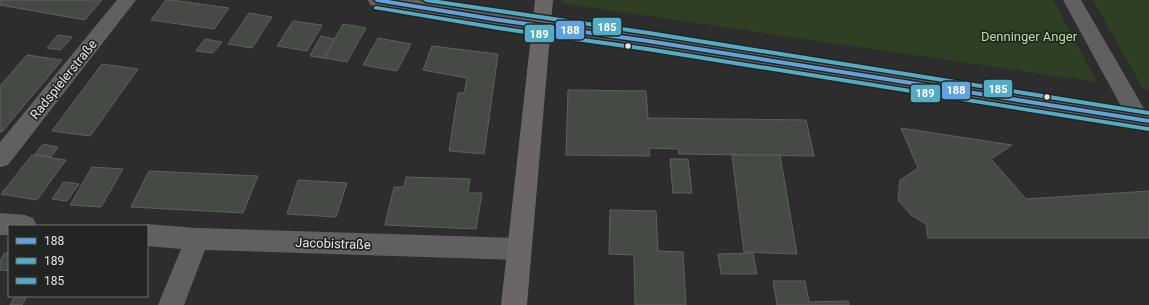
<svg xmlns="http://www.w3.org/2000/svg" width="1149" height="305" viewBox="0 0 1149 305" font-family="Roboto,sans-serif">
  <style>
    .green { fill: #2e3f23 }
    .building { fill: #464a44; stroke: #5e5f5e }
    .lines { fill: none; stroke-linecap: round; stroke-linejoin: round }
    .minor { fill: #5f605f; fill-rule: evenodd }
    .major { fill: #6b6569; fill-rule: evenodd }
    .bus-1-casing { stroke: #232522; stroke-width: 3 }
    .bus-2-casing { stroke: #232522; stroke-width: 3 }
    .bus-3-casing { stroke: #232522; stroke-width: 3 }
    .bus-1 { fill: #60a2dd; fill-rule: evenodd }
    .bus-2 { fill: #53acc5; fill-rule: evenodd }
    .bus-3 { fill: #53acc5; fill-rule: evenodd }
    .bus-dot { fill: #e2e4e2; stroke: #232522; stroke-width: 1.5 }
    .labels { text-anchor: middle; stroke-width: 3.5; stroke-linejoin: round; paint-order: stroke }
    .park-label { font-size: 13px; fill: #b6dca1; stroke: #232522 }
    .street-label { font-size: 13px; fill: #e2e4e2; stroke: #232522 }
    .line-badge { stroke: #232522; stroke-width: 1.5 }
    .badge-label { font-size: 11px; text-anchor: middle; font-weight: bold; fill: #fff }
  </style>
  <rect width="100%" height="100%" fill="#2d2d2d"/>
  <g class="green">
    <path d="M562,0H1053L1097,82L561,3Z"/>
    <path d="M1093,0H1149V90H1144Z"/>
  </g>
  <g class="building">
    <path d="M0,0H102L85,20L0,5Z"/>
    <path d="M166,0H172L229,8L214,29L151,20Z"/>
    <path d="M249,13L272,17L252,48L228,44Z"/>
    <path d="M293,21L322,25L307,51L277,46Z"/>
    <path d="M343,24L366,28L347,62L324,58Z"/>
    <path d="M58,35L72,37L61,50L47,48Z"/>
    <path d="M321,36L335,39L324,58L310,56Z"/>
    <path d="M378,38L411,44L397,71L363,65Z"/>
    <path d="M205,39L222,42L213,53L196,51Z"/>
    <path d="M432,46L498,54L484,154L449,151L458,93H464L467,78L423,70Z"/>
    <path d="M27,55L62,60L2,132H0V86Z"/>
    <path d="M102,64L138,69L90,136L52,131Z"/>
    <path d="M568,90L646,91L648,118L806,120L814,156L679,154L678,149L649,148L650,156L566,155Z"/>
    <path d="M901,128L1012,145L991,159L1026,199L1149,191V238H928L926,224L911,215L898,200L900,180L918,168Z"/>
    <path d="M43,144L58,147L51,157L35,154Z"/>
    <path d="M32,155L66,160L37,200L1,194Z"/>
    <path d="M732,155H780L797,254L744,252Z"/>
    <path d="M670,159H688L692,193H673Z"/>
    <path d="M92,167L123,169L101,207L70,205Z"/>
    <path d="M149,171L258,176L243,213L131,207Z"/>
    <path d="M406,177L470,179L468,193H482L476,229L385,225L394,187H404Z"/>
    <path d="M298,180L347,183L336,217L287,214Z"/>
    <path d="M64,182L79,184L67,201L52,199Z"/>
    <path d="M610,210L656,211L658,251L683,252L686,305H635L634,255L609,254Z"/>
    <path d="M5,253H9V271L0,270V260Z"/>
    <path d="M753,253L757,274H721L718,254Z"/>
    <path d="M773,281H805L809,302L848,301L849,305H777Z"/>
    <path d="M15,296H27L22,305H10Z"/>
  </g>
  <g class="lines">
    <g class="minor">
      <path d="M117,0H136L8,165L0,167V142Z"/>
      <path d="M368,0H417L648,34L1122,108L1063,0H1081L1146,112H1149V130L648,48L499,27L377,7L370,5Z"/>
      <path d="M0,213L25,215L33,218L37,226H9V235H0Z"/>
      <path d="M147,224L197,228L519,238L528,241L531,249L528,257L519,260L205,250L184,305H158L181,249L147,246V226H142Z"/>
    </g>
    <path class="major" d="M535,0H553L527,305H501Z"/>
    <defs>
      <path id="bus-1" d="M374,0H388L499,18L648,39L1149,119V123L648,43L499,22L377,2Z"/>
      <path id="bus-2" d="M376,6L498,26L647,47L1148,127H1149V131L647,51L498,30L374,9V7Z"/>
      <path id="bus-3" d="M423,0H438L649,31L1149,111V115L649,35L426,2Z"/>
    </defs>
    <use href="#bus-1" class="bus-1-casing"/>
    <use href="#bus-2" class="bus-2-casing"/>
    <use href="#bus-3" class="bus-3-casing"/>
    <use href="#bus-1" class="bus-1"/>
    <use href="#bus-2" class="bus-2"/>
    <use href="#bus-3" class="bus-3"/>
  </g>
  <g class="bus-dot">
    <circle cx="628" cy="46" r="3.5"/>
    <circle cx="1047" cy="97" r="3.5"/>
  </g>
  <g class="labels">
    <g class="park-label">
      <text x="1029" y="41">Denninger Anger</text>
    </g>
    <g class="street-label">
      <text transform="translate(63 79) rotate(-51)" y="5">Radspielerstraße</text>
      <text transform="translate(333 243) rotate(2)" y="5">Jacobistraße</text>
    </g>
  </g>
  <g class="line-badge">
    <rect x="592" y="17" width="30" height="19" rx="4" fill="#53acc5"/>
    <rect x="555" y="20" width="30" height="20" rx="4" fill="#60a2dd"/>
    <rect x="524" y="24" width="31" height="19" rx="4" fill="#53acc5"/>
    <rect x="983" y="79" width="30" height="19" rx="4" fill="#53acc5"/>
    <rect x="941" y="81" width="30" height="19" rx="4" fill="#60a2dd"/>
    <rect x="910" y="84" width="31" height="19" rx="4" fill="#53acc5"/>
  </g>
  <g class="badge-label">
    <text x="607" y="31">185</text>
    <text x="570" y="34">188</text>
    <text x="539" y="38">189</text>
    <text x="998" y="93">185</text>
    <text x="956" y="94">188</text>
    <text x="925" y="97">189</text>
  </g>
  <rect x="8" y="225" width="140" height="72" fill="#232522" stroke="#6f716f"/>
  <rect x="16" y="238" width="20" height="6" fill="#60a2dd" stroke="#6f716f"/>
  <text x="44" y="245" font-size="12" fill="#e2e4e2">188</text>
  <rect x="16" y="258" width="20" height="6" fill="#53acc5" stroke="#6f716f"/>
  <text x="44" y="265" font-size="12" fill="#e2e4e2">189</text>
  <rect x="16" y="278" width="20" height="6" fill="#53acc5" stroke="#6f716f"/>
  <text x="44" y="285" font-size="12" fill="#e2e4e2">185</text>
</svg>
